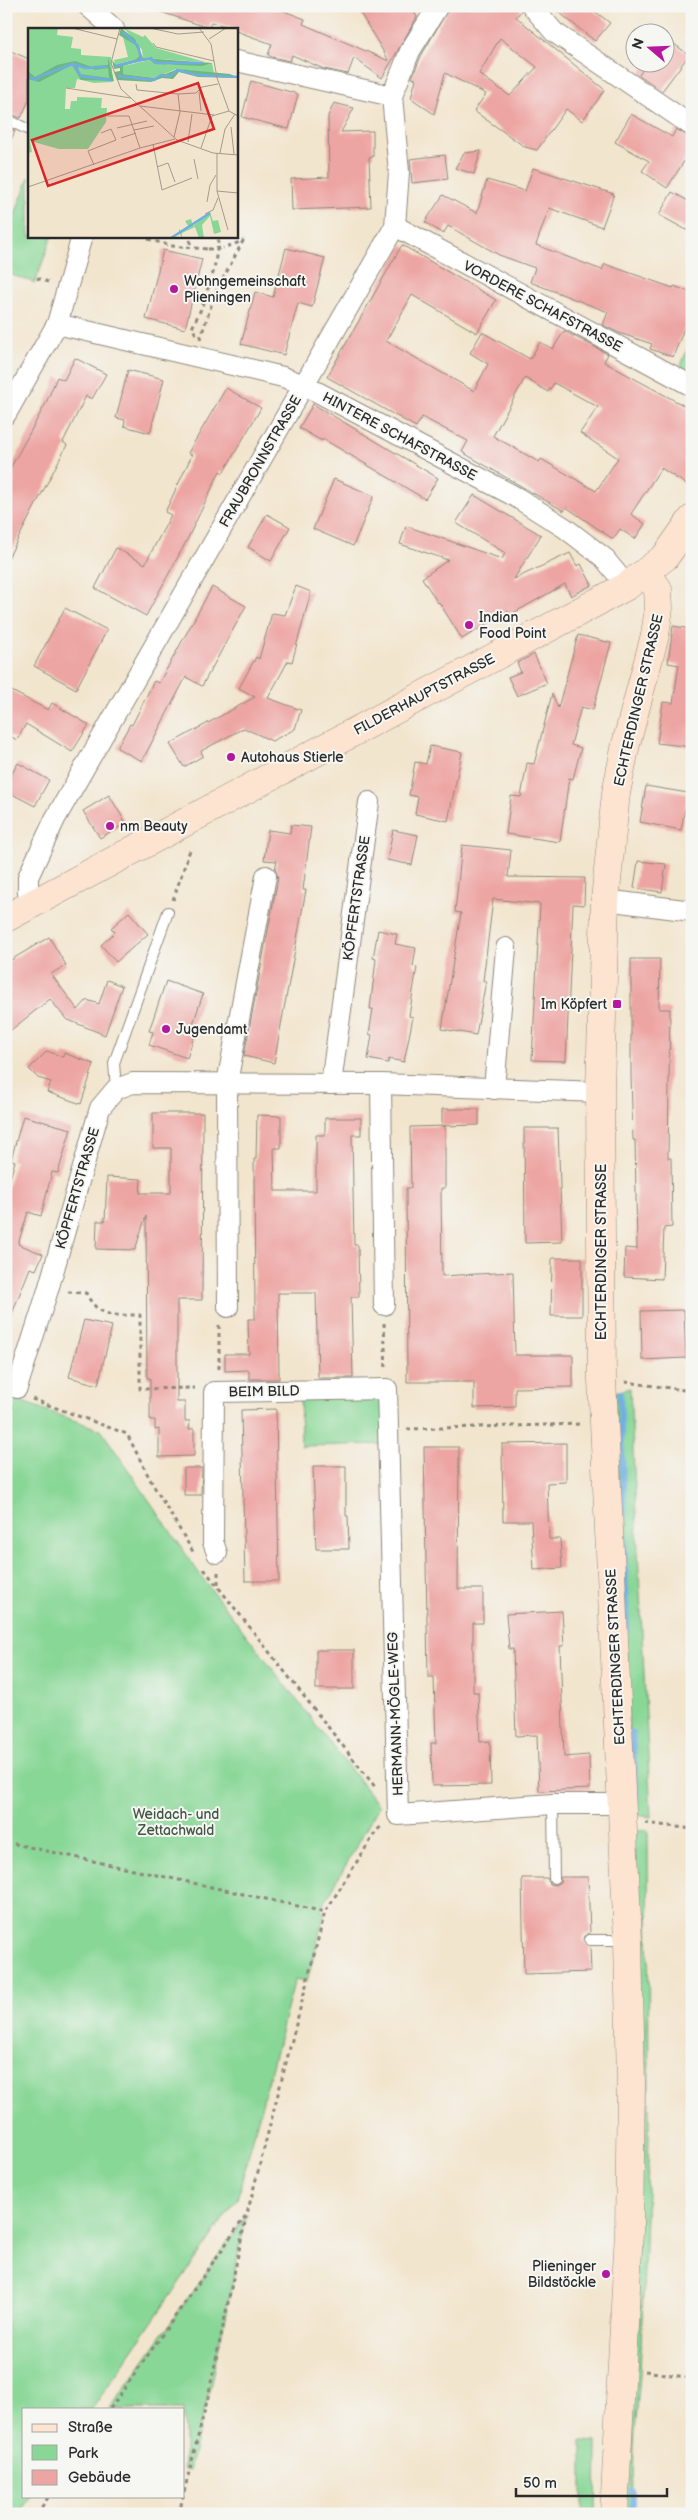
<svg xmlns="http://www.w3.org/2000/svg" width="698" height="2520" viewBox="0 0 698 2520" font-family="'Balsamiq Sans',sans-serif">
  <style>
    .green { fill: #88d796; stroke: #5a8160 }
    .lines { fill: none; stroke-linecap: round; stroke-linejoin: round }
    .stream { stroke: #6fade2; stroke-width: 6 }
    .building { fill: #eda5a3; fill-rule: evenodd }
    .lane-casing { stroke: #8e887c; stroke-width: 12 }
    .street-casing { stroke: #8e887c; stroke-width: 22 }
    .secondary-casing { stroke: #8e887c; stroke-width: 29 }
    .path { stroke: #8e887c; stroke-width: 3; stroke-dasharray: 4 4; stroke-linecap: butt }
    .lane { stroke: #fff; stroke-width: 10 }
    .street { stroke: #fff; stroke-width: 20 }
    .secondary { stroke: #fde4d1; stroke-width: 28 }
    .path-bridge { stroke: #8e887c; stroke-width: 3; stroke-dasharray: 4 4; stroke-linecap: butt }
    .poi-dot { fill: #b5179e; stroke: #f6f6f2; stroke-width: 2 }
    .labels { text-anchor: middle; stroke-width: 4; stroke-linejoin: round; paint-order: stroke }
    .poi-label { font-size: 14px; fill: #2b2b2b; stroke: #f6f6f2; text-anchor: start }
    .street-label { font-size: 14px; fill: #2b2b2b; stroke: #f6f6f2 }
    .park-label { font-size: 14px; fill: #425646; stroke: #f6f6f2 }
    .inset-river { fill: none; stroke: #6fade2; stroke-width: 2.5 }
    .inset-road { fill: none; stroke: #a29b8d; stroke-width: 1 }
    .view { fill: #d62828; fill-opacity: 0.15; stroke: #d62828; stroke-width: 2.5 }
    .inset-edge { fill: none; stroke: #2b2b2b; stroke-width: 2.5 }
  </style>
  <rect width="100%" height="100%" fill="#f6f6f2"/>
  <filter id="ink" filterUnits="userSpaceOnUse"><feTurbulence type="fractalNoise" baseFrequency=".02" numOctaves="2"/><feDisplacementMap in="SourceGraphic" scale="10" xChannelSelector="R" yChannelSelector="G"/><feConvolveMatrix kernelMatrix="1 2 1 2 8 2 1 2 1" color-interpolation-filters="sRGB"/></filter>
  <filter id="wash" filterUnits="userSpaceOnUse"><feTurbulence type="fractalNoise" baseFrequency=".0096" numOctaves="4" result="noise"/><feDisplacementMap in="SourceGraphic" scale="20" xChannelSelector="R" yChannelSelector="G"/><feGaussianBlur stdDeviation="1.12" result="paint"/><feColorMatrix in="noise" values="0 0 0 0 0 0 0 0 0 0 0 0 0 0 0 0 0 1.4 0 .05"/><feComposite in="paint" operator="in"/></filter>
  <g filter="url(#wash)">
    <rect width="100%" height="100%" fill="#f2e5ce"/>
    <g class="green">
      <path d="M29,177V236H52L35,283L6,273V239Z"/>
      <path d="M692,337V374L680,368Z"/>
      <path d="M630,1388L651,1817L637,1815L632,1809L615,1392Z"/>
      <path d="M387,1389L388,1444L301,1446L300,1390Z"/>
      <path d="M6,1396L101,1430L203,1579L379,1806L320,1911L325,1912L307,1982L295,1979L237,2199L92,2409H24V2496H31L19,2514H6Z"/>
      <path d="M648,1830L649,2139L640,2374L634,2444L632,2514H624L633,1839L638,1831Z"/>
      <path d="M247,2214L208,2397L189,2470L184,2469V2409H110Z"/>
      <path d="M582,2441L597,2442L596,2514H582Z"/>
    </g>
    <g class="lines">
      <g class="stream">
        <path d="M620,1393L627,1630"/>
        <path d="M632,1733L636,1799"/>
        <path d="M632,2514V2491"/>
      </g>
    </g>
    <g id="blocks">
      <g class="building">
        <path d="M153,6H271L305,19L303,24L389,61L356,6H410L417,17L382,78L354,58L348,74L324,69L292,55L290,61L272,57L268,55L272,44L236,31V29L211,22L209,28L152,9Z"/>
        <path d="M450,6H520L521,11L516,17L605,90L582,121L566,109L537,150L525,147L474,111L486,94L445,73L434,114L411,98L416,79L412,78L421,56ZM500,38L537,67L510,96L479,74Z"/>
        <path d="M551,6H588L610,23L595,41Z"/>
        <path d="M666,38L689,55L662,91L639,75L648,62H666Z"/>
        <path d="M6,49L29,59V100L21,118L6,112Z"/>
        <path d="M251,81L298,94L289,129L242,117Z"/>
        <path d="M334,103L354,108L341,132L373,131V157H369L371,207L292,210L291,179L329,177L328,116Z"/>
        <path d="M631,114L672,137L676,129L692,138V149L667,188L642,171L649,161L615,142Z"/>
        <path d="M6,127L15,131L6,151Z"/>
        <path d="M481,151L474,174L455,168L464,153Z"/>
        <path d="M445,155L448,179L412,183L410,159Z"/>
        <path d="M533,168L614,194L602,227L549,208L536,245L602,270L605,264L673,288L674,286L692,293V308L673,357L650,349L652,344L619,333L603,325L608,312L530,282L535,268L499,255L448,226L443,234L425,222L443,195L477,213L487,180L525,191Z"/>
        <path d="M672,192L692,203V233L659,215Z"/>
        <path d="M402,245L496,300L477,333L412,295L386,341L474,391L488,364L470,353L482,332L530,359L540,342L553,349L564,331L608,354L604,362L692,410V488L661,468L631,514L645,524L635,539L620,529L613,539L566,507L564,511L462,452L468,441L422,417L416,427L327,377ZM525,378L548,392L554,383L598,407L580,433L618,458L596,491L541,459L539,462L493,436Z"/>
        <path d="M286,248L325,258L312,307L298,303L284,355L241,344L255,292L273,297Z"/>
        <path d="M163,250L202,259L185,329L146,319Z"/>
        <path d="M75,358L106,374L92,399L86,396L63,442L67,445L6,562V476L46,403L57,377L64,380Z"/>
        <path d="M128,370L164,379L150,433L124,426L125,420L116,418Z"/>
        <path d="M226,388L261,408L223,473L220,471L187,540L146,616L95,588L116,548L145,564L171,515L165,512L192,455L188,453Z"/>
        <path d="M313,404L438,478L425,499L323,439L322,441L299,428Z"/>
        <path d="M334,479L374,496L353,546L313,529Z"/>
        <path d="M474,495L541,535L514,579L570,553L577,566L581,564L592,585L571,596L565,584L510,615L508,611L462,639L439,602L438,603L422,578L448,560L400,544L406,526L502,559L505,553L456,523Z"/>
        <path d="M267,514L290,527L271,561L248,547Z"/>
        <path d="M296,586L311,592L292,662L288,661L268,698L301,710L295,729L272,741L244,728L201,751L203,756L184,767L170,744L255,697L239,688L256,657L259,659L272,613L285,615Z"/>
        <path d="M212,587L246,606L202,686L186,677L142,761L117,748L130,724L132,725L154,681L159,683Z"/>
        <path d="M65,608L107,630L76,689L34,666Z"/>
        <path d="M673,626L692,629V747L657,743L663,702L673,703L679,665L668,663Z"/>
        <path d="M578,635L611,643L593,710L581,707L571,745L581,748L573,779L569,778L560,842L506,834L511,796L521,797L527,763L534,764L552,694L558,708Z"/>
        <path d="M534,654L547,683L517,696L508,677L521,672L517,663Z"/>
        <path d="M6,688L48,710L52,703L89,725L72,752L26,724L17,740L6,734Z"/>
        <path d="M430,746L462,752L448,821L415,814L418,797L409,795L415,762L426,764Z"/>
        <path d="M18,763L49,780L35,806L6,791V784Z"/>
        <path d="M646,786L688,793L681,830L640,822Z"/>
        <path d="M109,795L126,823L100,838L83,811Z"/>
        <path d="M291,825L311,827L303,890H306L274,1063L244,1056L278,878L275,869L277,861L264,860L268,830L290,833Z"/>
        <path d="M393,830L418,835L412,865L387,860Z"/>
        <path d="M462,845L511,850L508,877L585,878L584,905L573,904L566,1061L532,1060L540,904L493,899L483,981H486L476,1035L442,1029L461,913L455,912Z"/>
        <path d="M638,861L666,864L662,892L634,888Z"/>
        <path d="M129,912L148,934L116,962L101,945L115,932L111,928Z"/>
        <path d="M378,930L397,934L395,944L416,948L413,966L417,967L409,1016L413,1017L404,1062L389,1059L388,1063L368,1059L372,1035L369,1034L373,1009H370L376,959L373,958Z"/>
        <path d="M49,937L66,965L51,974L78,1010L87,1000L99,1004L107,980L122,986L105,1035L66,1019L50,999L6,1034V963Z"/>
        <path d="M631,959H660L659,1009H670L668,1158H671L672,1227L664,1228L662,1279L624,1277L625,1248L637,1249L635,1140H633L631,1076Z"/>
        <path d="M166,981L203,994L191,1030L196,1031L187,1058L149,1045L153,1032L149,1031Z"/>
        <path d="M47,1051L63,1057L64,1053L94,1064L81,1104L47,1092L51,1082L38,1078L29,1069Z"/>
        <path d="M442,1109H479V1125L442,1126Z"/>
        <path d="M153,1113H203L202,1300H177V1402H185V1421H190L189,1429H194V1456L159,1457V1429L155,1430V1420H150V1378H147L146,1216L135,1250L96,1249L97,1221H105L107,1177L141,1179L140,1193H171V1148H153Z"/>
        <path d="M257,1115L281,1116V1148H274L275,1191H316V1135H325V1118H361V1135H352L354,1245H358L359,1297H351L353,1378H318L316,1293H278L279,1379H249V1370L225,1371V1354H249L248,1319H255L254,1159H256Z"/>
        <path d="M23,1116L71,1129L58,1173L52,1172L41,1216L28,1212L18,1244L43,1254L36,1270L30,1268L7,1326L6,1193L15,1161L11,1160Z"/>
        <path d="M445,1126V1188H441L442,1276L513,1272L515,1355H573V1387L515,1388V1407L474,1408V1382H407L406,1188H411L410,1127Z"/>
        <path d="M524,1128H558L562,1242L525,1243Z"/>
        <path d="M552,1258H582V1316H551Z"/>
        <path d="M684,1310L686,1358L642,1360L641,1311Z"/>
        <path d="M84,1320L112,1326L98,1385L69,1377Z"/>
        <path d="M276,1409L279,1581H245L241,1410Z"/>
        <path d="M566,1443V1482L547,1483L549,1539H560L562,1568L534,1570L531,1521H503L502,1444Z"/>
        <path d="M424,1447H459L458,1589H483V1623H473V1692H478L480,1742L490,1741L491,1785L432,1786L431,1743H436L434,1677H428Z"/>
        <path d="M313,1466H346V1516H348L349,1549H316Z"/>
        <path d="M184,1468H202L201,1495H184Z"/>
        <path d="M562,1611L564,1646H560L564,1757L589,1755L590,1789L539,1791L537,1735L516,1736L513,1649H509L506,1614Z"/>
        <rect x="316" y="1650" width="38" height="39"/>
        <path d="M561,1877H588L590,1933L584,1936L583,1940L590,1947L591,1972L524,1974L522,1878H547L550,1884L555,1885L560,1882Z"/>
      </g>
    </g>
  </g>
  <g filter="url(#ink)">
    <use href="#blocks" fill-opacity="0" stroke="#8e887c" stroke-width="1"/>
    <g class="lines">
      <defs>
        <g id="lane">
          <path d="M6,119L29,130"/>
          <path d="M116,1089L114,1063L168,912"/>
          <path d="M553,1804L554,1878"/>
          <path d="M590,1940H626"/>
        </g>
        <g id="street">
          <path d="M88,6L114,29"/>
          <path d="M532,6L554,32L692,126"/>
          <path d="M236,61L392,96"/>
          <path d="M395,226L692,386"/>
          <path d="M57,324L283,377L304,385L516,497L565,528L603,557L627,586"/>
          <path d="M6,414L57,324L82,236"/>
          <path d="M605,900L692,911"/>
          <path d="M34,902L28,892V877L55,819L395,226L399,172L392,96L410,51L438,6"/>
          <path d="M331,1084L369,802"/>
          <path d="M381,1084L384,1305"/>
          <path d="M494,1089L506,948"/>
          <path d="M228,1307L227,1083L266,876"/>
          <path d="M17,1388L48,1290L100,1108L116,1089L133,1083L381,1084L600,1092"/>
          <path d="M217,1553L213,1542L214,1392L387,1389L398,1815L553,1804H622"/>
        </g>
        <g id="secondary">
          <path d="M6,918L627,586L665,557L692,519"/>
          <path d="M614,2514L629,2231L631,2083L628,1940L602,1379L600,1092L605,900L616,793L626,744L655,635L659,608L658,589L647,573"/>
        </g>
      </defs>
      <use href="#lane" class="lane-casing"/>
      <use href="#street" class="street-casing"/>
      <use href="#secondary" class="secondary-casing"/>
      <g class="path">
        <path d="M148,239L171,246L208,249"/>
        <path d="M190,244L191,236"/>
        <path d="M37,278L48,282"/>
        <path d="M196,334L192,328L201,309L214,270L219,236"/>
        <path d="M200,339L215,294L243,241L223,248"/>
        <path d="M173,900L191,847"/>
        <path d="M68,1292L86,1293C99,1319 114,1315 140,1315V1389L195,1388"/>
        <path d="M384,1323L386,1370"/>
        <path d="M219,1325V1373"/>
        <path d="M625,1382L692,1391"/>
        <path d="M32,1399L127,1434L152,1483L195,1555"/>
        <path d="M407,1429L581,1424"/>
        <path d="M6,1432L12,1406"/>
        <path d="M204,1569L376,1788"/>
        <path d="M218,1572V1588"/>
        <path d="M645,1823L692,1829"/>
        <path d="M6,1842L325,1912"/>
        <path d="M645,2371L692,2378"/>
        <path d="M110,2409L247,2214L325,1912L377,1830L382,1826"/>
        <path d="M184,2492L208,2397L246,2217"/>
        <path d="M37,2514L49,2496"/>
        <path d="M179,2514L183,2496"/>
      </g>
      <use href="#lane" class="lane"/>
      <use href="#street" class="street"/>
      <use href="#secondary" class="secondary"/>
      <path class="path-bridge" d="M208,249L223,248"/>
    </g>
  </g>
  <g class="poi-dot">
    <circle cx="174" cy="289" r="5"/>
    <circle cx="469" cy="625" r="5"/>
    <circle cx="231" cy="757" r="5"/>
    <circle cx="110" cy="826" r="5"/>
    <rect x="612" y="999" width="10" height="10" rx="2.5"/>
    <circle cx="166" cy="1029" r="5"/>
    <circle cx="606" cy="2274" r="5"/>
  </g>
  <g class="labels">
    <g class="poi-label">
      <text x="184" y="286">Wohngemeinschaft<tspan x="184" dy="16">Plieningen</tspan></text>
      <text x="479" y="622">Indian<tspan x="479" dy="16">Food Point</tspan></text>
      <text x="241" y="762">Autohaus Stierle</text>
      <text x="120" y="831">nm Beauty</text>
      <text x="607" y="1009" text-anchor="end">Im Köpfert</text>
      <text x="176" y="1034">Jugendamt</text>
      <text x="596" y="2271" text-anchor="end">Plieninger<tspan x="596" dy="16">Bildstöckle</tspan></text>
    </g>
    <g class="street-label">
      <text transform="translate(543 306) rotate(28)" y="5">VORDERE SCHAFSTRASSE</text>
      <text transform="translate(400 436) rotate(28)" y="5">HINTERE SCHAFSTRASSE</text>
      <text transform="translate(260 461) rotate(-60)" y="5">FRAUBRONNSTRASSE</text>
      <text transform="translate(424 694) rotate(-28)" y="5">FILDERHAUPTSTRASSE</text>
      <text transform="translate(638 700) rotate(-77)" y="5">ECHTERDINGER STRASSE</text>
      <text transform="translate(356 898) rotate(-82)" y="5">KÖPFERTSTRASSE</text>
      <text transform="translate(77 1188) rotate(-74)" y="5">KÖPFERTSTRASSE</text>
      <text transform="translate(601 1252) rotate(-90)" y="5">ECHTERDINGER STRASSE</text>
      <text transform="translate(264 1391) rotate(-1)" y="5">BEIM BILD</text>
      <text transform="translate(615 1657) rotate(-93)" y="5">ECHTERDINGER STRASSE</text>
      <text transform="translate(395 1714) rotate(-92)" y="5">HERMANN-MÖGLE-WEG</text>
    </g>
    <g class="park-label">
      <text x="176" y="1819">Weidach- und<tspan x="176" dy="16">Zettachwald</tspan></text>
    </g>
  </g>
  <g transform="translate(28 28)">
    <rect width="210" height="210" fill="#f2e5ce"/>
    <path d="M0,0H30L29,7L45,9L43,20L53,21V27L83,29L85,54L66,55L49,51L47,60H38L37,81H42L43,73H49V69L74,70L73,80H79L78,94L60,121H31L2,113L4,124L0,125ZM96,0L115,9L117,7L128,20L177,34L115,30L114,22ZM95,9L107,17L112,27L108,31L87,37L86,32L100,29ZM122,32L141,37L184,35L186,45L148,41L127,50L95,46V38ZM182,184L185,193L190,192L193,204L186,206L182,188L174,197L176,210H171L167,199L154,205V210L152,206L141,210L151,205V201L154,204L161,199L157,193L163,191L165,198Z" fill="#88d796"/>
    <path d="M93,0L107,11L115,30L184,35L174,38L127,36L122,32L107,34L95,38V46L127,50L150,41L202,46L210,50L170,49L151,44L145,51L134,50L123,54L89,52L86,44L92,43V40L86,41L84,32L88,37L108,31L112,27L107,17L91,7ZM80,29L86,53L53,52L44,37L11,54L0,51L1,44L7,49L29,37L47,33L64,39L63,41L50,39L52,46L81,50L80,40L66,42V38L80,37Z" fill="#6eb87f"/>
    <path class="inset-river" d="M95,4L110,18L113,31M46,36L57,40L79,39M87,38L123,30L128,35H175M0,48L8,52L12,48L45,36L53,48L83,52M90,48L126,52L133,47L142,48L149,42L170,47L210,49M143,210L182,185"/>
    <path class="inset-road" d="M44,0L89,11M92,0L83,35L93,61L149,112L185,125L210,127M122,0L150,6L176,4M171,0L183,16L189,50L201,83M181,11L198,0M125,15L128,19L186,33M108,56L109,62L150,66L168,65L174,59L190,56M38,60L103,70M171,64L173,83M112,78L186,87M79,88H101L112,120M203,99L206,126M89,100L119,93M106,102L126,98M146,109L152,84L150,66M93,110L108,105M160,114L164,86M125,116L134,162L164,150M173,120L184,88L201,83L210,88M189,125V163L200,202M192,125L197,101L207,86M166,131L170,151M66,137L60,123L88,112L83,101L73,105M129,139L140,135L147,154M0,159L112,120L147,111M189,163L210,165M179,174L182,157L188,147M177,186L185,182L190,170"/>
    <path class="view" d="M170,55L186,101L20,158L4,112Z"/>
    <rect width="210" height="210" class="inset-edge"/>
  </g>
  <rect width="698" height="2520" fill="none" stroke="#f6f6f2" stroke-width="25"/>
  <rect x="22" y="2408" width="162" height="90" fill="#f6f6f2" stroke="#a5a5a2"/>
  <rect x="32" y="2424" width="25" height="8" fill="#fde4d1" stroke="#a5a5a2"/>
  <text x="68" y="2432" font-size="15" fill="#2b2b2b">Straße</text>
  <rect x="32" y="2445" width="25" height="15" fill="#88d796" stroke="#a5a5a2"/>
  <text x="68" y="2458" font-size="15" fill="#2b2b2b">Park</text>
  <rect x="32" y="2470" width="25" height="15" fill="#eda5a3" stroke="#a5a5a2"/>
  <text x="68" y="2482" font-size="15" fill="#2b2b2b">Gebäude</text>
  <g transform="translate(650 48) rotate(289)"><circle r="24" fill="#f6f6f2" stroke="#a5a5a2"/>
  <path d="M0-4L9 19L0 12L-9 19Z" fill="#b5179e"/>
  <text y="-8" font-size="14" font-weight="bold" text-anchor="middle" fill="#2b2b2b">N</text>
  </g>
  <path d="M516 2488v8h151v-8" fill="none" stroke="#2b2b2b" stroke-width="2.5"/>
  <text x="523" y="2488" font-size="15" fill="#2b2b2b" stroke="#f6f6f2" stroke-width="4" paint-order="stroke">50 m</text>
</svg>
